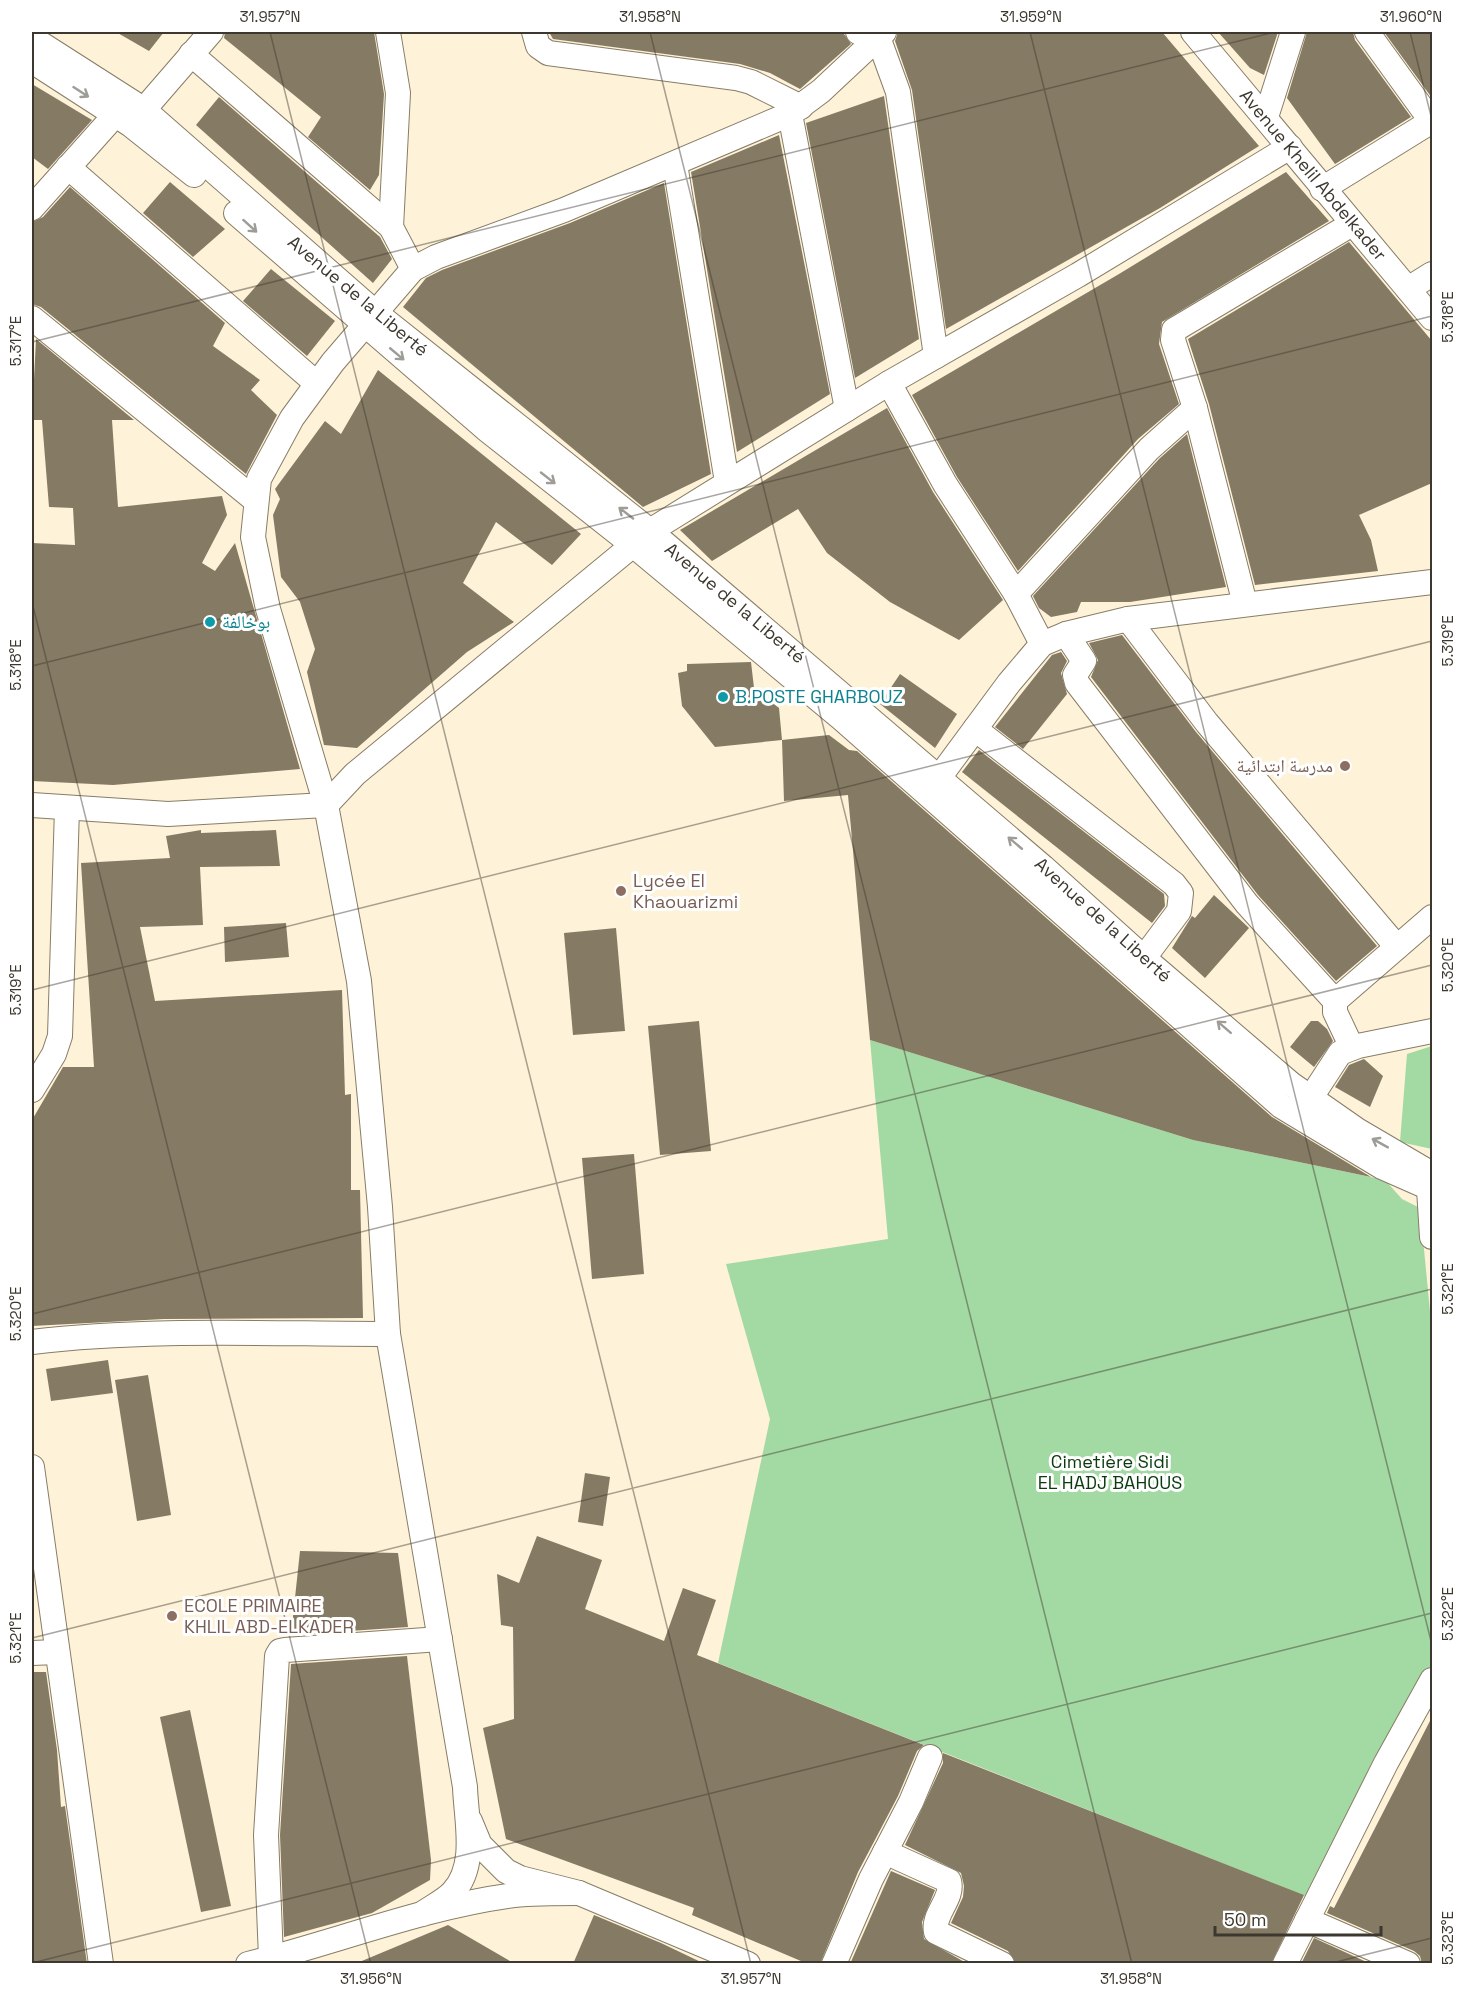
<svg xmlns="http://www.w3.org/2000/svg" width="1464" height="1995" viewBox="0 0 1464 1995" font-family="'Space Grotesk','Noto Naskh Arabic',sans-serif">
  <style>
    .green { fill: #a3d9a2 }
    .building { fill: #857a64 }
    .lines { fill: none; stroke-linecap: round; stroke-linejoin: round }
    .minor-casing { stroke: #877d66; stroke-width: 26 }
    .minor { stroke: #fff; stroke-width: 24 }
    .oneway { stroke: #9e9c97 }
    .ticks { fill: none; stroke: #3d382f; stroke-width: 1.5; stroke-opacity: 0.45 }
    .culture-dot { fill: #0f9aa8; stroke: #fff; stroke-width: 2 }
    .education-dot { fill: #8d6e63; stroke: #fff; stroke-width: 2 }
    .labels { text-anchor: middle; stroke-width: 6; stroke-linejoin: round; paint-order: stroke }
    .street-label { font-size: 18px; fill: #3d382f; stroke: #fff }
    .culture-label { font-size: 18px; fill: #0d838f; stroke: #fff; text-anchor: start }
    .education-label { font-size: 18px; fill: #785e54; stroke: #fff; text-anchor: start }
    .park-label { font-size: 18px; fill: #093b0d; stroke: #fff }
    .neatline { fill: none; stroke: #3d382f; stroke-width: 2 }
    .ticks-label { font-size: 15px; text-anchor: middle; fill: #3d382f }
  </style>
  <rect width="100%" height="100%" fill="#fef2d9"/>
  <g class="green">
    <path d="M870,1040L1193,1140L1385,1180L1402,1199L1420,1208L1432,1332V1663L1313,1899L718,1663L770,1419L726,1264L888,1239Z"/>
    <path d="M1432,1046V1149L1400,1142L1407,1054Z"/>
  </g>
  <g class="building">
    <path d="M116,32H164L149,51Z"/>
    <path d="M225,32H374L384,94L379,175L370,190L308,137L321,117L224,38Z"/>
    <path d="M549,32H830L844,34L851,44L800,89L770,73L740,64L553,39Z"/>
    <path d="M898,32H1162L1259,146L1160,208L946,329L912,90L895,41Z"/>
    <path d="M1218,32H1278L1264,75L1250,68Z"/>
    <path d="M1307,32H1353L1355,40L1411,117L1335,164L1287,98Z"/>
    <path d="M1384,32H1432V98Z"/>
    <path d="M32,84L92,120L48,169L32,157Z"/>
    <path d="M884,96L919,339L855,378L806,123Z"/>
    <path d="M219,97L380,237L392,259L373,283L196,125Z"/>
    <path d="M779,135L830,394L737,452L691,172Z"/>
    <path d="M1286,172L1329,221L1162,322L1159,344L1179,404L1138,439L1018,571L957,477L912,395L1119,274Z"/>
    <path d="M170,182L225,229L193,257L143,213Z"/>
    <path d="M664,183L711,474L643,507L403,307L426,278L442,270L570,223Z"/>
    <path d="M70,187L225,323L213,346L260,380L251,390L277,415L246,474L41,307L32,304V222L43,217Z"/>
    <path d="M1349,242L1432,341V483L1359,515L1371,540L1378,571L1255,585L1209,404L1188,339Z"/>
    <path d="M271,269L335,321L307,356L243,301Z"/>
    <path d="M36,339L134,420H112L118,507L222,496L227,515L202,563L215,571L235,543L300,769L113,785L32,781V543L75,545L73,508L49,507L42,420H32Z"/>
    <path d="M378,370L581,534L552,565L496,522L463,583L514,622L467,652L357,748L324,745L307,672L315,649L300,602L281,577L273,515L280,499L275,489L325,421L341,434Z"/>
    <path d="M887,408L933,492L1003,600L959,640L890,602L827,553L798,509L712,561L680,530Z"/>
    <path d="M1187,434L1226,587L1130,602H1081L1077,612L1051,617L1039,608L1033,596L1159,459Z"/>
    <path d="M1122,635L1196,732L1377,946L1336,981L1258,895L1091,677L1098,660L1089,643Z"/>
    <path d="M1061,652L1067,661L1061,673L1067,694L1023,749L995,727L1052,655Z"/>
    <path d="M751,662L754,688L779,708L782,740L715,747L682,706L678,673L687,671V664Z"/>
    <path d="M900,674L957,714L935,748L880,704Z"/>
    <path d="M829,735L849,750L857,751L1272,1117L1371,1177L1193,1140L870,1040L848,795L784,801L782,740Z"/>
    <path d="M979,750L1164,894L1165,906L1152,923L962,772Z"/>
    <path d="M201,830V833L276,830L280,866L200,867L203,925L140,927L155,1001L342,990L345,1095L351,1094V1190H360L363,1318L164,1319L32,1326V1120L63,1067H94L81,863L170,858L166,836Z"/>
    <path d="M1214,895L1249,928L1205,978L1172,948L1192,916L1195,918Z"/>
    <path d="M286,923L289,957L225,962L224,927Z"/>
    <path d="M616,928L625,1031L573,1035L564,933Z"/>
    <path d="M699,1021L711,1151L660,1155L648,1026Z"/>
    <path d="M1311,1021H1318L1327,1029L1333,1041L1314,1067L1290,1047Z"/>
    <path d="M1364,1059L1383,1076L1370,1107L1335,1087L1349,1065Z"/>
    <path d="M634,1154L644,1274L592,1279L582,1158Z"/>
    <path d="M108,1360L113,1393L51,1401L46,1369Z"/>
    <path d="M148,1375L171,1515L137,1521L115,1380Z"/>
    <path d="M585,1473L610,1477L603,1526L578,1522Z"/>
    <path d="M537,1536L602,1560L585,1609L664,1641L683,1588L716,1600L697,1655L924,1745L917,1751L898,1796L858,1872L820,1964H808L692,1915L694,1908L506,1839L483,1728L514,1719L513,1627L501,1625L497,1574L519,1583Z"/>
    <path d="M300,1551L398,1553L408,1627L291,1635Z"/>
    <path d="M407,1656L431,1860L430,1880L372,1913L284,1937L280,1835L291,1664Z"/>
    <path d="M32,1672H46L57,1750L61,1807L65,1806L87,1964H32Z"/>
    <path d="M190,1710L231,1906L201,1912L160,1717Z"/>
    <path d="M1432,1717V1964H1422L1420,1956L1414,1951L1327,1913L1330,1906L1334,1908Z"/>
    <path d="M943,1753L1304,1895L1271,1964H1016L1008,1951L951,1923L963,1897L964,1886L961,1873L905,1845L943,1763Z"/>
    <path d="M891,1871L935,1890L922,1922L924,1939L968,1964H850Z"/>
    <path d="M594,1915L661,1943L705,1964H573Z"/>
    <path d="M448,1925L515,1964H357V1963Z"/>
    <path d="M1314,1938L1371,1964H1301Z"/>
  </g>
  <g class="lines">
    <defs>
      <g id="minor">
        <path d="M388,32L398,93L391,227L413,269"/>
        <path d="M534,32L538,46L548,53L736,78L751,82L801,107"/>
        <path d="M858,32L878,37L898,92L936,356"/>
        <path d="M1193,32L1432,318"/>
        <path d="M1367,32L1432,122"/>
        <path d="M32,38L143,109L377,314L650,531L1043,867L1145,959L1291,1084L1357,1130L1432,1174"/>
        <path d="M191,54L391,227"/>
        <path d="M32,61L131,125L194,175"/>
        <path d="M790,114L847,409"/>
        <path d="M1266,117L1293,32"/>
        <path d="M134,121L211,32"/>
        <path d="M675,164L727,482"/>
        <path d="M68,167L316,383"/>
        <path d="M1322,189L1432,121"/>
        <path d="M32,208L115,115"/>
        <path d="M236,213L486,429L633,545L841,718L1281,1106L1382,1167L1432,1189"/>
        <path d="M1408,289L1432,274"/>
        <path d="M32,318L255,500"/>
        <path d="M889,383L945,484L1016,594"/>
        <path d="M1245,604L1195,408L1173,340L1174,330L1352,224"/>
        <path d="M1128,619L1207,723L1397,947"/>
        <path d="M1066,634L1084,661L1075,675L1077,683L1247,904L1335,1001"/>
        <path d="M1042,644L1016,594L1149,449L1195,408"/>
        <path d="M975,729L1174,884L1181,893L1179,911L1134,971"/>
        <path d="M938,779L1009,683L1042,644L1066,634L1128,619L1432,582"/>
        <path d="M32,805L168,814L326,805L355,774L650,531L889,383L1078,275L1290,147"/>
        <path d="M1352,1048L1335,1012V1001L1432,917"/>
        <path d="M32,1090L54,1054L60,1036L67,808"/>
        <path d="M1310,1099L1340,1053L1358,1046L1432,1031"/>
        <path d="M1430,1175L1429,1189L1432,1237"/>
        <path d="M32,1342C149,1328 270,1334 388,1334"/>
        <path d="M32,1467L101,1964"/>
        <path d="M32,1653L57,1652"/>
        <path d="M470,1821L480,1845L506,1871L520,1878L579,1893L748,1964"/>
        <path d="M885,1852L949,1881C954,1899 932,1914 936,1932L1002,1964"/>
        <path d="M422,1914C431,1907 445,1901 453,1892C478,1865 466,1820 465,1787L388,1334L380,1207L359,981L326,805L268,609L253,537L259,479L292,418L333,362L413,269L436,257L564,210L790,114L821,91L884,32"/>
        <path d="M1307,1920L1408,1964"/>
        <path d="M271,1958L266,1835L277,1656L280,1651L285,1650L440,1639"/>
        <path d="M248,1964C337,1942 423,1907 514,1895C536,1893 557,1893 579,1893"/>
        <path d="M834,1964L871,1879L911,1802L930,1757"/>
        <path d="M1285,1964L1386,1763L1432,1680"/>
      </g>
    </defs>
    <use href="#minor" class="minor-casing"/>
    <use href="#minor" class="minor"/>
  </g>
  <defs><path id="oneway-shaft" d="M-6 0H5M1.5-3L5.5 0L1.5 3" fill="none" stroke-width="1.6" stroke-linecap="round" stroke-linejoin="round" transform="scale(1.5)"/></defs>
  <g class="oneway">
    <use href="#oneway-shaft" transform="translate(81 92) rotate(33)"/>
    <use href="#oneway-shaft" transform="translate(250 226) rotate(42)"/>
    <use href="#oneway-shaft" transform="translate(397 354) rotate(40)"/>
    <use href="#oneway-shaft" transform="translate(548 478) rotate(38)"/>
    <use href="#oneway-shaft" transform="translate(626 513) rotate(-142)"/>
    <use href="#oneway-shaft" transform="translate(1015 843) rotate(-140)"/>
    <use href="#oneway-shaft" transform="translate(1224 1027) rotate(-139)"/>
    <use href="#oneway-shaft" transform="translate(1380 1143) rotate(-151)"/>
  </g>
  <path class="ticks" d="M270,32L751,1964M650,32L1132,1964M1030,32L1432,1645M1410,32L1432,120M32,342L1275,32M32,602L371,1964M32,666L1432,316M32,990L1432,641M32,1314L1432,965M32,1638L1432,1289M32,1963L1432,1613M1328,1964L1432,1938"/>
  <g class="culture-dot">
    <circle cx="210" cy="622" r="6"/>
    <circle cx="723" cy="697" r="6"/>
  </g>
  <g class="education-dot">
    <circle cx="1345" cy="766" r="6"/>
    <circle cx="621" cy="891" r="6"/>
    <circle cx="172" cy="1616" r="6"/>
  </g>
  <g class="labels">
    <g class="street-label">
      <text transform="translate(1313 175) rotate(50)" y="6">Avenue Khelil Abdelkader</text>
      <text transform="translate(358 296) rotate(40)" y="6">Avenue de la Liberté</text>
      <text transform="translate(735 603) rotate(40)" y="6">Avenue de la Liberté</text>
      <text transform="translate(1103 920) rotate(42)" y="6">Avenue de la Liberté</text>
    </g>
    <g class="culture-label">
      <text x="222" y="628">بوخالفة</text>
      <text x="735" y="703">B.POSTE GHARBOUZ</text>
    </g>
    <g class="education-label">
      <text x="1333" y="772" text-anchor="end">مدرسة ابتدائية</text>
      <text x="633" y="887">Lycée El<tspan x="633" dy="21">Khaouarizmi</tspan></text>
      <text x="184" y="1612">ECOLE PRIMAIRE<tspan x="184" dy="21">KHLIL ABD-ELKADER</tspan></text>
    </g>
    <g class="park-label">
      <text x="1110" y="1468">Cimetière Sidi<tspan x="1110" dy="21">EL HADJ BAHOUS</tspan></text>
    </g>
  </g>
  <rect width="1464" height="1995" fill="none" stroke="#ffffff" stroke-width="66"/>
  <path d="M1215 1926v9h166v-9" fill="none" stroke="#3d382f" stroke-width="3"/>
  <text x="1224" y="1926" font-size="18" fill="#3d382f" stroke="#ffffff" stroke-width="4.5" paint-order="stroke">50 m</text>
  <rect x="33" y="33" width="1398" height="1929" class="neatline"/>
  <g class="ticks-label">
    <text x="270" y="22">31.957°N</text>
    <text x="650" y="22">31.958°N</text>
    <text x="1031" y="22">31.959°N</text>
    <text x="1411" y="22">31.960°N</text>
    <text transform="translate(1448 317) rotate(-90)" y="5">5.318°E</text>
    <text transform="translate(16 341) rotate(-90)" y="5">5.317°E</text>
    <text transform="translate(1448 641) rotate(-90)" y="5">5.319°E</text>
    <text transform="translate(16 665) rotate(-90)" y="5">5.318°E</text>
    <text transform="translate(1448 965) rotate(-90)" y="5">5.320°E</text>
    <text transform="translate(16 990) rotate(-90)" y="5">5.319°E</text>
    <text transform="translate(1448 1289) rotate(-90)" y="5">5.321°E</text>
    <text transform="translate(16 1314) rotate(-90)" y="5">5.320°E</text>
    <text transform="translate(1448 1614) rotate(-90)" y="5">5.322°E</text>
    <text transform="translate(16 1638) rotate(-90)" y="5">5.321°E</text>
    <text transform="translate(1448 1938) rotate(-90)" y="5">5.323°E</text>
    <text x="371" y="1984">31.956°N</text>
    <text x="751" y="1984">31.957°N</text>
    <text x="1131" y="1984">31.958°N</text>
  </g>
</svg>
